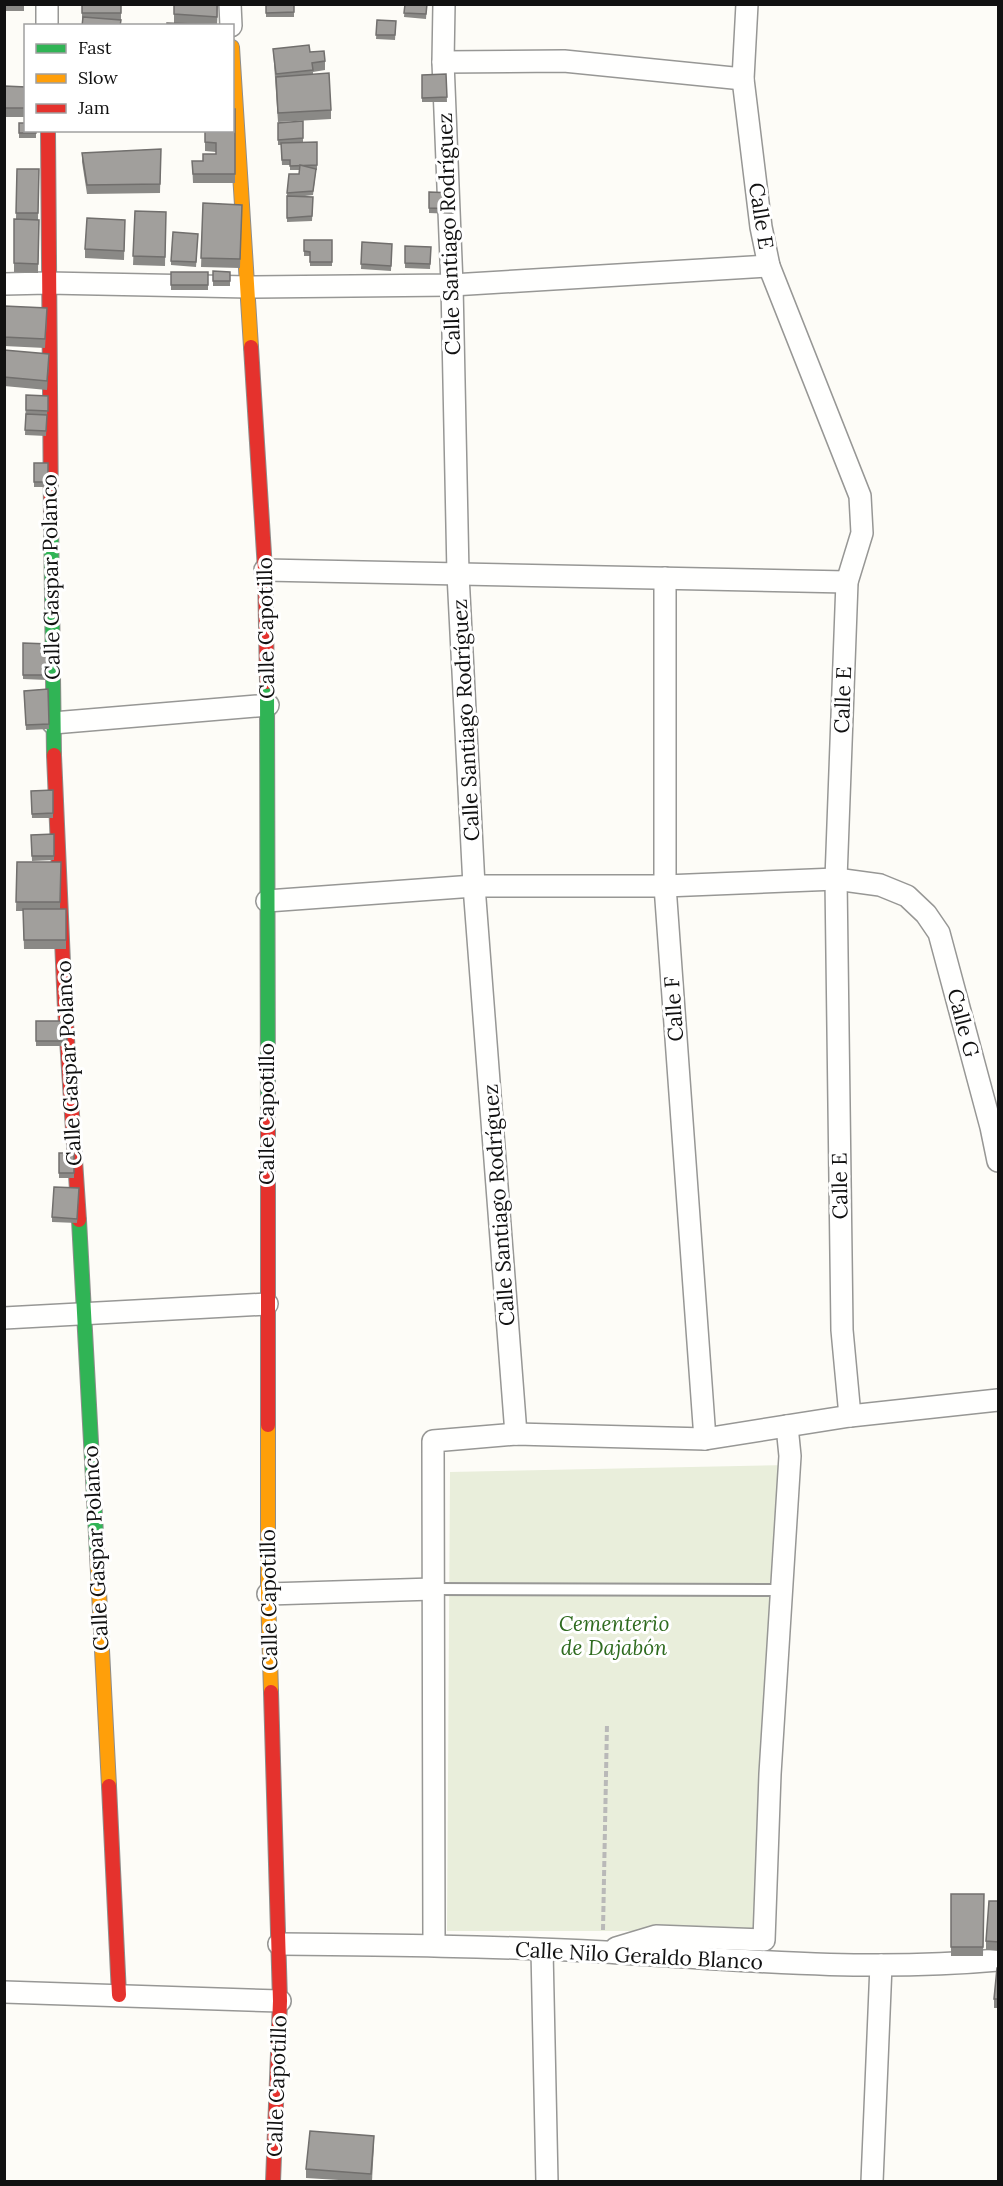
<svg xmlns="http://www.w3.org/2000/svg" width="1003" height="2186" viewBox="0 0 1003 2186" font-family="Lora,serif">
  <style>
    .cemetery { fill: #e9eedb }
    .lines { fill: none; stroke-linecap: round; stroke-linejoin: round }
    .lane-casing { stroke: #979795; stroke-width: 14 }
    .street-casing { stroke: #979795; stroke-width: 24 }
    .fast-casing { stroke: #8e8d8b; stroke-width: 16 }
    .slow-casing { stroke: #8e8d8b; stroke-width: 16 }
    .jam-casing { stroke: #8e8d8b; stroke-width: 16 }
    .path { stroke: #b9b9b8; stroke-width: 4; stroke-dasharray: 6 3; stroke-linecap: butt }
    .lane { stroke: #fffffe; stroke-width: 10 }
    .street { stroke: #fffffe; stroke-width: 21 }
    .fast { stroke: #30b455; stroke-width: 14 }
    .slow { stroke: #ff9f0a; stroke-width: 14 }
    .jam { stroke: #e5322d; stroke-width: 14 }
    .wall { fill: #8a8986 }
    .shaded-wall { fill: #716f6d }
    .building { fill: #a19f9c; stroke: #716f6d; stroke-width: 1.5 }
    .labels { text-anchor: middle; stroke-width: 6; stroke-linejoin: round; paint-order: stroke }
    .street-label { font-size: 21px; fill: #111; stroke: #fff }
    .park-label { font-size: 21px; font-style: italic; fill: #2f6b1f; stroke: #fff }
  </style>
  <rect width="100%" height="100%" fill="#fdfcf7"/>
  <path class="cemetery" d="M789,1465L763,1931H447L450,1472Z"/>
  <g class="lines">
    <defs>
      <path id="lane" d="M433,1589L782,1590"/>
      <g id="street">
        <path d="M47,4V26"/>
        <path d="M230,4L231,26"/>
        <path d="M444,4L443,62L452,285L458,574L474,886L516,1434"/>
        <path d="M747,4L743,79L761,227L769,266L860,496L862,533L847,582L836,879L842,1330L850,1416"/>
        <path d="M443,62L564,61L743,79"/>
        <path d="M4,284L48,283L249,287L452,285L769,266"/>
        <path d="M265,570L847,582"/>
        <path d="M665,578V886L705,1439"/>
        <path d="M53,723L268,705"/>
        <path d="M267,901L474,886H665L836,879L880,885L907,896L926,914L939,933L991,1127L998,1161"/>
        <path d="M4,1318L267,1304"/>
        <path d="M268,1594L433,1589"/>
        <path d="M279,1944C387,1945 496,1946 605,1952C736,1960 867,1972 998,1960"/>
        <path d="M434,1945L433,1441L516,1434L705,1439L850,1416L998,1400"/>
        <path d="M616,1948L656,1936L764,1940L770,1774L790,1456L787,1426"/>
        <path d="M542,1950L547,2182"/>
        <path d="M4,1992L280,2001"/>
        <path d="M872,2182L881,1965"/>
      </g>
      <g id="fast">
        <path d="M51,518L54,755"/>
        <path d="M267,682L268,1121"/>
        <path d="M79,1220L97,1553"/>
      </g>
      <g id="slow">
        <path d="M232,47L251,347"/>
        <path d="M268,1425V1594L271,1692"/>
        <path d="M97,1553L109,1786"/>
      </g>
      <g id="jam">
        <path d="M48,130L51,518"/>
        <path d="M251,347L265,570L267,682"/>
        <path d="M54,755L65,1009L79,1220"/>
        <path d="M268,1121V1425"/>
        <path d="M271,1692L280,2001L273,2182"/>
        <path d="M109,1786L119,1995"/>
      </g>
    </defs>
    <use href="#lane" class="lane-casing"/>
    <use href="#street" class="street-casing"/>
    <use href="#fast" class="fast-casing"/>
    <use href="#slow" class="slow-casing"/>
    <use href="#jam" class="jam-casing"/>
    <path class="path" d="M603,1930L607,1724"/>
    <use href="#lane" class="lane"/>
    <use href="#street" class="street"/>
    <use href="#fast" class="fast"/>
    <use href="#slow" class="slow"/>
    <use href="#jam" class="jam"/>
  </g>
  <g class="wall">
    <rect x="4" y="4" width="20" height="7"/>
    <rect x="82" y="4" width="39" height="22"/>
    <path d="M174,4H218L217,25L174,23Z"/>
    <rect x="266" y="4" width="28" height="13"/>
    <path d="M405,4H427L426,19L404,17Z"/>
    <path d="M377,20L396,21L395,40L376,39Z"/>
    <path d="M273,49L310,52L325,61V70L313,72V74L331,110V119L278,122Z"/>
    <path d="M446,74L447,102H422V75Z"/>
    <path d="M4,86L26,87V117H4Z"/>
    <path d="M235,109V183H193L192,161H203L216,154V152L205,151V130Z"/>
    <path d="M303,121V142H317V170H316L313,195L297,197H313L312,221L287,222V193L299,174V170H290V165H282L281,145H278V123Z"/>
    <path d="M19,123L36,130V138H19Z"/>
    <path d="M161,149L160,193L87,194L82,162V153Z"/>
    <path d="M17,169H39L38,220H39L38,273L14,272V219H16Z"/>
    <path d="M429,192L454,193V214L429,213Z"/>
    <path d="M203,203L242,205L240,268L201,267Z"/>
    <path d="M135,211L166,212L165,266L133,265Z"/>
    <path d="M125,220L124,260L85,258V249Z"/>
    <path d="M198,234L196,267L171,265V261Z"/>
    <path d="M304,240H332V266H310V256H304Z"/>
    <path d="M362,242L392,244L391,271L361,269Z"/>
    <path d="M405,246L431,247L430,269L405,268Z"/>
    <path d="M213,271L230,272V286H213Z"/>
    <rect x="171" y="272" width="37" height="18"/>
    <path d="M4,306L47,317L45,348L4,346Z"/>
    <path d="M4,350L49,363L47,390L4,386Z"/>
    <path d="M26,395L48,396L46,436L25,435Z"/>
    <rect x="34" y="463" width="14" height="24"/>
    <path d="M23,643L49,644L47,680L23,679Z"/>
    <path d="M48,689L49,729L26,730L24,691Z"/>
    <path d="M53,790V818H32L31,791Z"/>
    <path d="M54,834V860L32,861L31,835Z"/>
    <path d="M17,862H61L60,909H66V949H24L23,911H16Z"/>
    <rect x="36" y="1021" width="31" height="25"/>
    <rect x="59" y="1153" width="15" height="25"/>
    <path d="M79,1188L77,1223L52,1222V1217Z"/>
    <path d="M951,1894H984L983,1956H951Z"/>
    <path d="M999,1901V1951L986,1950V1941Z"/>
    <path d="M999,1968V2008H994V1999Z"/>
    <path d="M374,2145L372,2181H355L306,2178V2169Z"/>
  </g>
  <path class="shaded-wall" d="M49,354V363L47,390V381Z"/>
  <g class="building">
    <rect x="82" y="4" width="39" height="9"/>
    <path d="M174,4H217V17L174,14Z"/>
    <path d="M266,4H294V12L266,13Z"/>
    <path d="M405,4H427L426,14L404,13Z"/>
    <path d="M83,17L121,20L120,26H82Z"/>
    <path d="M377,20L396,21L395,35H376Z"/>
    <path d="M167,23L221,25V26H167Z"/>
    <path d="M309,45L310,52L324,51L325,61L312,63L313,70L276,74L273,49Z"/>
    <path d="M329,73L331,110L278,113L276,77Z"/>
    <path d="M446,74L447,97L422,98V75Z"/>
    <path d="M4,86L26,87V108H4Z"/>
    <path d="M232,109H235V174H193L192,161H203V154H216V143L205,142V130H232Z"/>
    <path d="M303,121V138L278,140V123Z"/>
    <path d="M19,123H26V130H36V133H19Z"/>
    <path d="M317,142V165L290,166V160H282L281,143Z"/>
    <path d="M161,149L160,184L87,185L82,153Z"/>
    <path d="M300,165L316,169L313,191L287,193L289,174H299Z"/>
    <path d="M17,169H39L38,213H16Z"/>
    <path d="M429,192L454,193V209L429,208Z"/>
    <path d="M287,196L313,197L312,216L287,218Z"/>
    <path d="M203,203L242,205L240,259L201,258Z"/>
    <path d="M135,211L166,212L165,257L133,256Z"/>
    <path d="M87,218L125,220L124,251L85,249Z"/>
    <path d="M14,219L39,220L38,264L14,263Z"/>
    <path d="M173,232L198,234L196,262L171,261Z"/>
    <path d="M304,240H332V262H310V252L304,251Z"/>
    <path d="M362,242L392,244L391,266L361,264Z"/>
    <path d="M405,246L431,247L430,264L405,263Z"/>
    <path d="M213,271L230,272V281H213Z"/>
    <rect x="171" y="272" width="37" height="13"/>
    <path d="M4,306L47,308L45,339L4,337Z"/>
    <path d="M4,350L49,354L47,381L4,377Z"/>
    <path d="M26,395L48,396V411L26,410Z"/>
    <path d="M26,414L47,415L46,431L25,430Z"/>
    <rect x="34" y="463" width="14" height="19"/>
    <path d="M23,643L49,644L47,675H23Z"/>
    <path d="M48,689L49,724L26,725L24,691Z"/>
    <path d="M53,790V813L32,814L31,791Z"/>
    <path d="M54,834V856H32L31,835Z"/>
    <path d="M17,862H61L60,902H16Z"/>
    <path d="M23,909H66V940H24Z"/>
    <rect x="36" y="1021" width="31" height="20"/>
    <rect x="59" y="1153" width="15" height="20"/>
    <path d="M54,1187L79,1188L77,1219L52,1217Z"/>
    <path d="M951,1894H984L983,1947H951Z"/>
    <path d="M989,1901H999V1942L986,1941Z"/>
    <path d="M997,1968H999V1999H994Z"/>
    <path d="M310,2131L374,2136L371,2174L306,2169Z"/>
  </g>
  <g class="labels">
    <g class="street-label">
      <text transform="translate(761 216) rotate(81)" y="7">Calle E</text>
      <text transform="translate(449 234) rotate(-92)" y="7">Calle Santiago Rodríguez</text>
      <text transform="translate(51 577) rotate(-91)" y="7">Calle Gaspar Polanco</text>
      <text transform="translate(266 628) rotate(-91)" y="7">Calle Capotillo</text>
      <text transform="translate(843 700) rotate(-88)" y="7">Calle E</text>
      <text transform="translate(466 720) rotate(-93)" y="7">Calle Santiago Rodríguez</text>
      <text transform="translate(674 1009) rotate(-94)" y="7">Calle F</text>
      <text transform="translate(963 1023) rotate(75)" y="7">Calle G</text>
      <text transform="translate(69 1063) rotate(-93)" y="7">Calle Gaspar Polanco</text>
      <text transform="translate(267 1114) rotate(-90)" y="7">Calle Capotillo</text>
      <text transform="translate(840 1186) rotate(-91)" y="7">Calle E</text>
      <text transform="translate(499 1205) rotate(-94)" y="7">Calle Santiago Rodríguez</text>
      <text transform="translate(96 1548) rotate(-93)" y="7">Calle Gaspar Polanco</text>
      <text transform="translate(269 1600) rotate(-91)" y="7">Calle Capotillo</text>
      <text transform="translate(639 1956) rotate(3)" y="7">Calle Nilo Geraldo Blanco</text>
      <text transform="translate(277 2086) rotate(-88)" y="7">Calle Capotillo</text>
    </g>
    <g class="park-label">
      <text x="614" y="1631">Cementerio<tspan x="614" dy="24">de Dajabón</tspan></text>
    </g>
  </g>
  <rect width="1003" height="2186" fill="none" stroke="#111111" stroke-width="12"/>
  <rect x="24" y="24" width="210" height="108" fill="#ffffff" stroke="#a0a0a0" stroke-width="1.5"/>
  <rect x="36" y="44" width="30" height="9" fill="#30b455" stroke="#a0a0a0" stroke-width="1.5"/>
  <text x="78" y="54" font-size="18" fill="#111111">Fast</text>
  <rect x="36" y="74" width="30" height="9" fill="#ff9f0a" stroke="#a0a0a0" stroke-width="1.5"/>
  <text x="78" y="84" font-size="18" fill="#111111">Slow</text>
  <rect x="36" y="104" width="30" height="9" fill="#e5322d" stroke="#a0a0a0" stroke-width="1.5"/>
  <text x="78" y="114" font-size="18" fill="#111111">Jam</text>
</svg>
